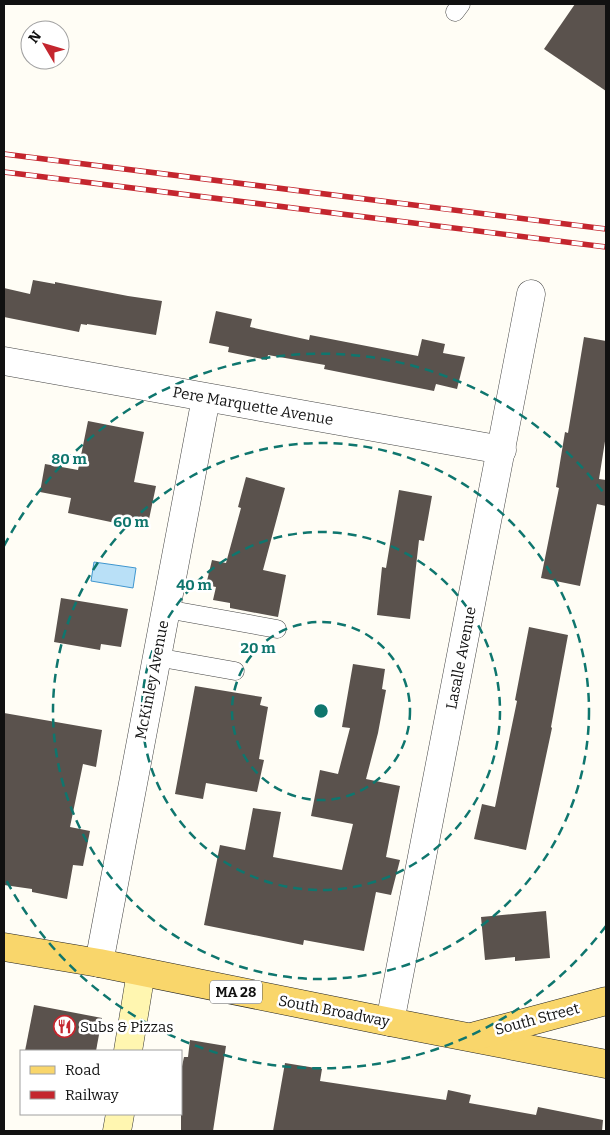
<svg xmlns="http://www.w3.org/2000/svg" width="610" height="1135" viewBox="0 0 610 1135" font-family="Bitter,serif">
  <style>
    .water { fill: #b9e0f7; stroke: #3f96cf }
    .building { fill: #5a524d }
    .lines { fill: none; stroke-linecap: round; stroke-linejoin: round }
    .lane-casing { stroke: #444; stroke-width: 19 }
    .street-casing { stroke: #444; stroke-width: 29 }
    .secondary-casing { stroke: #333; stroke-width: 29 }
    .primary-casing { stroke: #222; stroke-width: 29 }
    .lane { stroke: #fff; stroke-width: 18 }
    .street { stroke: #fff; stroke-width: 28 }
    .secondary { stroke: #fff6b0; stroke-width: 28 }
    .primary { stroke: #f9d66b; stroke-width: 28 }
    .rail-casing { stroke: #c4262e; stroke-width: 5.5 }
    .rail { stroke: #fff; stroke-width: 4; stroke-dasharray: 11; stroke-linecap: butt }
    .ring { fill: none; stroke: #0f766e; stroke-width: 2.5; stroke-dasharray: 9 6 }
    .labels { text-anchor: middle; stroke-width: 5; stroke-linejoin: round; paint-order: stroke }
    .shield { fill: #fff; stroke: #585858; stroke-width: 1 }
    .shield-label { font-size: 14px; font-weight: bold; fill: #111 }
    .street-label { font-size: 15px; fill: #111; stroke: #fff }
    .poi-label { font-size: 15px; fill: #111; stroke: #fff; text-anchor: start }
    .centre { fill: #0f766e; stroke: #fff; stroke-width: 2.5 }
    .ring-label { font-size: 15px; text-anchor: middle; font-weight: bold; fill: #0f766e; stroke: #fff; stroke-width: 5; stroke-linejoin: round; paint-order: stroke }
  </style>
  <rect width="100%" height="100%" fill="#fffdf5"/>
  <path class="water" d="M94,562L136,568L133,588L91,581Z"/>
  <g class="building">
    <path d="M575,4H606V91L544,49Z"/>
    <path d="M33,280L55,284V282L128,296L162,301L156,335L87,324V325L81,324L79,332L4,317V288L30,294Z"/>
    <path d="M216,311L252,319L250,327L309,340L310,335L418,356L422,339L445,344L443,353L465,357L457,389L436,384L434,391L324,369L325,365L268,355L267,360L228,352L229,347L209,343Z"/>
    <path d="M584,337L606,341V435L599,479L606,480V506L597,504L580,586L541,578L559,488L556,487L565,432L568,433Z"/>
    <path d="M88,421L144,432L134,482L156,486L148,524L126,520L125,525L68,513L71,498L40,492L45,464L78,470Z"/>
    <path d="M246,477L285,488L263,570L286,575L278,617L230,608V603L213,600L216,587L206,585L212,560L226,563L241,508L238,507Z"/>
    <path d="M399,490L432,496L424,541L419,540L410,619L377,615L382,567L386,568Z"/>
    <path d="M61,598L128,609L121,647L101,644L100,650L54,642Z"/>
    <path d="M529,627L568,635L551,727L552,728L526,850L474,839L482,804L495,807L517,701L515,700Z"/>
    <path d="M353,664L385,669L382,689L386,690L378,733L366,779L400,786L386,857L400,860L391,895L376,892L364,951L304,940L303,945L204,925L220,845L245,850L253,808L281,812L273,857L342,870L353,824L311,816L320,770L338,774L350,728L342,727Z"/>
    <path d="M195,686L262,697L260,705L268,707L259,759L264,760L257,792L206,783L203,799L175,794Z"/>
    <path d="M4,713L102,730L96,767L83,764L70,827L90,831L83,866L73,865L67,899L32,892V889L4,885Z"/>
    <path d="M546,911L550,958L515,961V957L485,960L481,917Z"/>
    <path d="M34,1005L102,1018L96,1051H25Z"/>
    <path d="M190,1040L226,1046L213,1131H181V1071L184,1057H188Z"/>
    <path d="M285,1063L322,1069L320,1081L446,1100L448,1090L471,1095L469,1103L536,1115L538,1107L603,1120L602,1131H273Z"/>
  </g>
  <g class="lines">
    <defs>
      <g id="lane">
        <path d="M455,12L461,4"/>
        <path d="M166,609L277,629"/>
        <path d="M156,657L235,671"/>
      </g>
      <g id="street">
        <path d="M4,361L502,450"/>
        <path d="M99,963L206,398"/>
        <path d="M390,1022L531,294"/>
      </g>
      <g id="secondary">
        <path d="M128,1051L141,972"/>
        <path d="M117,1131L120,1114"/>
      </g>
      <g id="primary">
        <path d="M4,947L99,963L390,1022L606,1064"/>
        <path d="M475,1036L606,1001"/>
      </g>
    </defs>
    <use href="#lane" class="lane-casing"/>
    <use href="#street" class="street-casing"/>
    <use href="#secondary" class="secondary-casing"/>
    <use href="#primary" class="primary-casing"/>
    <use href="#lane" class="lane"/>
    <use href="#street" class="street"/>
    <use href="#secondary" class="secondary"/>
    <use href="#primary" class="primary"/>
    <defs>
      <g id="rail">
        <path d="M4,154L606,229"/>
        <path d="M4,172L606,247"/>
      </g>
    </defs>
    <use href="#rail" class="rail-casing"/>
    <use href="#rail" class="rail"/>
  </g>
  <g class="ring">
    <circle cx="321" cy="711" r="89"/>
    <circle cx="321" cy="711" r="179"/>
    <circle cx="321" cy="711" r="268"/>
    <path d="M606 926A357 357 0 0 1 4 876M4 546A357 357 0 0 1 606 496"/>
  </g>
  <defs>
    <symbol id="restaurant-ring" viewBox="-11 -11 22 22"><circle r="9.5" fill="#fff" stroke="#c4262e" stroke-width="1.5"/><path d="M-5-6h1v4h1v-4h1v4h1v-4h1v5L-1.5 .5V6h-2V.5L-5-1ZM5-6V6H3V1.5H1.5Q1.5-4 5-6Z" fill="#c4262e"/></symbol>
  </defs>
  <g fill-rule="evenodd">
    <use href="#restaurant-ring" x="52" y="1014" width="25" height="25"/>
  </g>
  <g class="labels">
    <rect class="shield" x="210" y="980.5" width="52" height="23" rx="4"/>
    <g class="shield-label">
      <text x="236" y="997">MA 28</text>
    </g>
    <g class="street-label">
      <text transform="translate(253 406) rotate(10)" y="5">Pere Marquette Avenue</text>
      <text transform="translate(461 658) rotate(-79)" y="5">Lasalle Avenue</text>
      <text transform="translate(152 680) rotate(-79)" y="5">McKinley Avenue</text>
      <text transform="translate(334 1011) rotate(11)" y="5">South Broadway</text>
      <text transform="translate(537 1019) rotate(-15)" y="5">South Street</text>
    </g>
    <g class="poi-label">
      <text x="80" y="1032">Subs &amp; Pizzas</text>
    </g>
  </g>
  <circle cx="321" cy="711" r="8" class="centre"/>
  <g class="ring-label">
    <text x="69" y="464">80 m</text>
    <text x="131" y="527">60 m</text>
    <text x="194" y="590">40 m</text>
    <text x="258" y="653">20 m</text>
  </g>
  <rect width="610" height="1135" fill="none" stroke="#111111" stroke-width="10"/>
  <rect x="20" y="1050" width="162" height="65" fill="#ffffff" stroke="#a0a0a0"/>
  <rect x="30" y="1066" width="25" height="8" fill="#f9d66b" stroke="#a0a0a0"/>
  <text x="65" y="1075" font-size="15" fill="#111111">Road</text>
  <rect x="30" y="1091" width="25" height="8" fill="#c4262e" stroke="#a0a0a0"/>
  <text x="65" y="1100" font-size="15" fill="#111111">Railway</text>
  <g transform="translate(45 45) rotate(308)"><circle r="24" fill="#ffffff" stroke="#a0a0a0"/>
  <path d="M0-4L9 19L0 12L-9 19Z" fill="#c4262e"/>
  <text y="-8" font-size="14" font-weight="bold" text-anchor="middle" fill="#111111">N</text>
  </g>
</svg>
